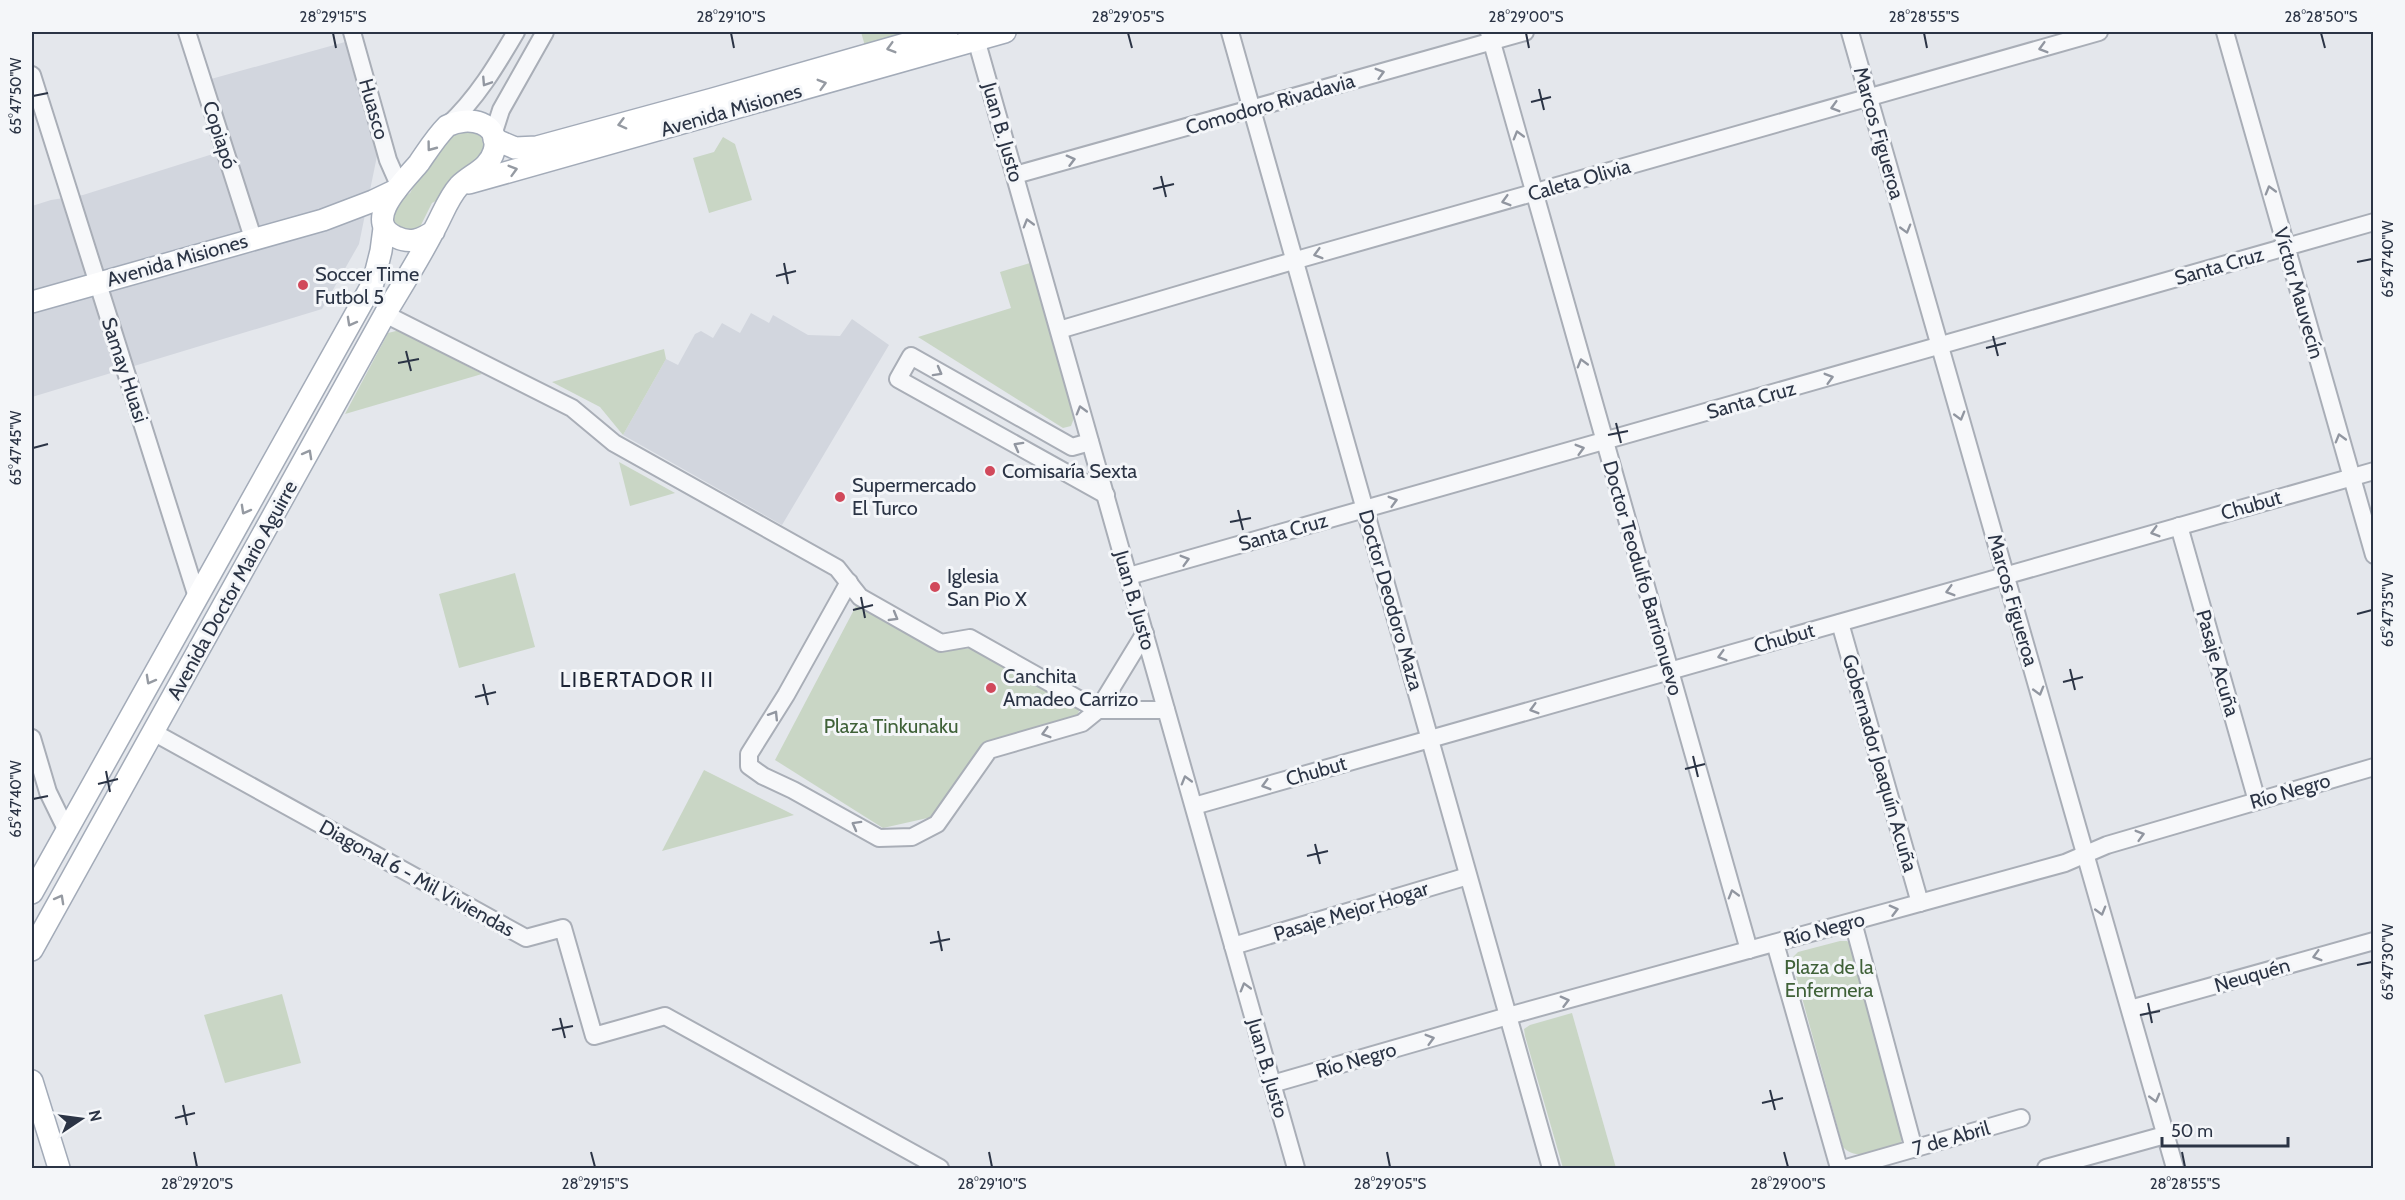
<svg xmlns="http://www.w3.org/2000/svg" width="2405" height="1200" viewBox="0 0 2405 1200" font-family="Cabin,sans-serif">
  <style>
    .built { fill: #d2d6de }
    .green { fill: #c9d6c5 }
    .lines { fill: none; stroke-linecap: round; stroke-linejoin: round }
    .minor-casing { stroke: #a9aeb7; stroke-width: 20 }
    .major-casing { stroke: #a3abb8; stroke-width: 24 }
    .minor { stroke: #f7f8fa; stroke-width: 16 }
    .major { stroke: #fff; stroke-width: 21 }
    .oneway { stroke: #959aa2 }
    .oneway2 { stroke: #9196a0 }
    .ticks { fill: none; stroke: #2b3445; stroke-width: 2 }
    .poi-dot { fill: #d1495b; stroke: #f4f6f9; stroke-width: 2 }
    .labels { text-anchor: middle; stroke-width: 6; stroke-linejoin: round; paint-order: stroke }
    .street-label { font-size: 20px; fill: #2b3445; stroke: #f4f6f9 }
    .poi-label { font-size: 20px; fill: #2b3445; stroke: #f4f6f9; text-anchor: start }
    .park-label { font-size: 20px; fill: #3f6138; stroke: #f4f6f9 }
    .neighbourhood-label { font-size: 21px; letter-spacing: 1.5px; fill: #1d2536; stroke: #f4f6f9 }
    .neatline { fill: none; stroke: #2b3445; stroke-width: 2 }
    .ticks-label { font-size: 15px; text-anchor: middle; fill: #2b3445 }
  </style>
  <rect width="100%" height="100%" fill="#e4e7ec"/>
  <g class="built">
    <path d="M345,42L377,156L359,244L322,309L32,397V206L51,200L83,195L216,153L211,79Z"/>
    <path d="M751,313L769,323L773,315L808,335L840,336L852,319L889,345L782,525L623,435L666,359L678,365L695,334L701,331L713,338L722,323L740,333Z"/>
  </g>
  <g class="green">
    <path d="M861,32H917L865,46Z"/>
    <path d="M469,130L482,137L485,153L438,200L432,203L419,229L409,233L393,225L391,208L394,203L410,193L417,181L453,136L458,132Z"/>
    <path d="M723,137L735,144L752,200L709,213L693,158L714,152Z"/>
    <path d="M1030,263L1074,418L1071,426L1063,428L918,337L1011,308L1000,272Z"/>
    <path d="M400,330L482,374L345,414L388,333Z"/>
    <path d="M664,349L666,359L623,435L600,407L552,382Z"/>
    <path d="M619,462L675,493L630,506Z"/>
    <path d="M515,573L535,647L459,668L439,594Z"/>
    <path d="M857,604L940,651L971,648L1080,708L1077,717L982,745L932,817L883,828L775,760Z"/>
    <path d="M704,770L794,815L662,851Z"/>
    <path d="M1840,941H1847L1853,946L1904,1135L1900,1144C1882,1149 1858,1163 1843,1147L1793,965V957L1798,952Z"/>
    <path d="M282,994L301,1063L225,1083L204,1015Z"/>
    <path d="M1572,1013L1616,1168H1563L1525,1036L1524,1029L1530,1025Z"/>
  </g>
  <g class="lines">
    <defs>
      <g id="minor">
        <path d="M187,32L253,238"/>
        <path d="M352,32L388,160L399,185"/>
        <path d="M974,32L1296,1168"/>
        <path d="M1230,32L1551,1168"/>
        <path d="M1489,32L1749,950"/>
        <path d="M1850,32L2175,1168"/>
        <path d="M2225,32L2374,555"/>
        <path d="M32,75L197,597"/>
        <path d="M448,125C477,98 496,66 516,32"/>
        <path d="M493,135L501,110L545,32"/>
        <path d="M1015,175L1525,32"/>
        <path d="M385,314L572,408L614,443L837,568L860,597L941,643L970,638L1098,710H1166"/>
        <path d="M1059,330L1293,261L2099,32"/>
        <path d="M1090,442L1072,447L911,356L898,379L1106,495"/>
        <path d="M2179,526L2257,801"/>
        <path d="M1129,576L2374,222"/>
        <path d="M849,582L786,695L749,754V766L763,776L793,790L879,838L912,837L937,824L989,750L1082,723L1098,710L1145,633"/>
        <path d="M1840,623L1920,903"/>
        <path d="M153,732L526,938L563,928L594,1036L665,1016L940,1168"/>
        <path d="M32,738L48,792L67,831"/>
        <path d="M1194,806L2374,471"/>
        <path d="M1853,922L1914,1149"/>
        <path d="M1775,943L1839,1168"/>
        <path d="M1233,946L1468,876"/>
        <path d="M2130,1009L2374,941"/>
        <path d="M1272,1084L1508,1016L2065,863L2107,845L2374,767"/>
        <path d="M1846,1168L2021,1118"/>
        <path d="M2046,1168L2165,1135"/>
      </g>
      <g id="major">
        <path d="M494,139L515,148L537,147L713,99L947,32"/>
        <path d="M469,183L1005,32"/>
        <path d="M32,302L323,220L373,201L396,190"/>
        <path d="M32,893L373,283L381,251L384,228"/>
        <path d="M32,950L385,314C402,286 419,259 434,230C442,216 448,198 459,186C471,174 489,169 494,151C502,122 468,115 447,126C436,137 428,150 419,163C406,179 360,221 396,237C410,244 421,240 434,231"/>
        <path d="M32,1081L59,1168"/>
      </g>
    </defs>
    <use href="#minor" class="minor-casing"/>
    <use href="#major" class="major-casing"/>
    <use href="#minor" class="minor"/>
    <use href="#major" class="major"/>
  </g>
  <defs><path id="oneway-chevron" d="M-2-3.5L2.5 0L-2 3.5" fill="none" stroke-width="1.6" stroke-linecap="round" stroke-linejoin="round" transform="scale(1.5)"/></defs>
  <g class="oneway">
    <use href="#oneway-chevron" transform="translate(891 48) rotate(164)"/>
    <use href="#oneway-chevron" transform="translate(822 84) rotate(-16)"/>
    <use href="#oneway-chevron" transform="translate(622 124) rotate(165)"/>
    <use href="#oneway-chevron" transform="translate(431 147) rotate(127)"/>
    <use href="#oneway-chevron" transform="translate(513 170) rotate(-16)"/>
    <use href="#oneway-chevron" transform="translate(351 322) rotate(119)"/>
    <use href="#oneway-chevron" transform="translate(308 454) rotate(-61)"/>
    <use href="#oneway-chevron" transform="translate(245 510) rotate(119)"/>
    <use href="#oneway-chevron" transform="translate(150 680) rotate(119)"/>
    <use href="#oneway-chevron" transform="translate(60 899) rotate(-61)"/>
  </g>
  <g class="oneway2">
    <use href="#oneway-chevron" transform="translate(2043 48) rotate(164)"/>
    <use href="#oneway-chevron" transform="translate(1380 73) rotate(-16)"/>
    <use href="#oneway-chevron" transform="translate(486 82) rotate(123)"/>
    <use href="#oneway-chevron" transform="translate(1835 107) rotate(164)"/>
    <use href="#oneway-chevron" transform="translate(1518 135) rotate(-106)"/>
    <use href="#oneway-chevron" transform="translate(1071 160) rotate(-15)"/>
    <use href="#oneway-chevron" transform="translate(2270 190) rotate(-106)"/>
    <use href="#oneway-chevron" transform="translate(1506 201) rotate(164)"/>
    <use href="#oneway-chevron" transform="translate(1028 223) rotate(-106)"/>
    <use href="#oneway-chevron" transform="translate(1906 229) rotate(74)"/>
    <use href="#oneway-chevron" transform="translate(1318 254) rotate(164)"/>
    <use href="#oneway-chevron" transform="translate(1582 363) rotate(-106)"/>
    <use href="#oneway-chevron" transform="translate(938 372) rotate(29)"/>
    <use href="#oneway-chevron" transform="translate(1829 378) rotate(-16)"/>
    <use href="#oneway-chevron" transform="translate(1081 410) rotate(-106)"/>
    <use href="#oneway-chevron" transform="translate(1960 416) rotate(74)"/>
    <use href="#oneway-chevron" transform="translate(2340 438) rotate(-106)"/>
    <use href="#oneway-chevron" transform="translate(1018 446) rotate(-151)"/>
    <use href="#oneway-chevron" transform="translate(1580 449) rotate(-16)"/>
    <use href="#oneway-chevron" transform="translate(1393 501) rotate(-16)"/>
    <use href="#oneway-chevron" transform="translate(2155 532) rotate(164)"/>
    <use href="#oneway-chevron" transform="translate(1185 560) rotate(-16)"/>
    <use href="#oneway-chevron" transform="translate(1950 591) rotate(164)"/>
    <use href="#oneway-chevron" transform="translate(894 617) rotate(30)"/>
    <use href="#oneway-chevron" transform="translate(1722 656) rotate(164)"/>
    <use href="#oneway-chevron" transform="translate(2039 691) rotate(74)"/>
    <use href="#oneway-chevron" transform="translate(1534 709) rotate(164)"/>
    <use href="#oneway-chevron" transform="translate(774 715) rotate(-58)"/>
    <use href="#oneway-chevron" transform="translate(1046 733) rotate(164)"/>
    <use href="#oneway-chevron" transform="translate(1186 780) rotate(-106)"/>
    <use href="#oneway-chevron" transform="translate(1266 785) rotate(164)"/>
    <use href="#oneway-chevron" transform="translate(856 825) rotate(-151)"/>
    <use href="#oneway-chevron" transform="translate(2140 835) rotate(-16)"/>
    <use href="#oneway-chevron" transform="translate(1733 894) rotate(-106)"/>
    <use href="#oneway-chevron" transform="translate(1894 910) rotate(-15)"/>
    <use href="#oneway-chevron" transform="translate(2101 911) rotate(74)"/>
    <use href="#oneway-chevron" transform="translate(2317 956) rotate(164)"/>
    <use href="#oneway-chevron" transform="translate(1245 987) rotate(-106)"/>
    <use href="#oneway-chevron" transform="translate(1565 1001) rotate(-15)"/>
    <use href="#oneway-chevron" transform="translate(1430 1039) rotate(-16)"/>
    <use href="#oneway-chevron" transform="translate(2155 1098) rotate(75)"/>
  </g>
  <path class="ticks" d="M333,33L336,48M731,33L734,48M1128,33L1132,48M1526,33L1529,48M1924,33L1927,48M2321,33L2325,48M1539,89L1544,110M33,96L48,93M1531,102L1551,97M1161,176L1166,197M1153,189L1174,184M2357,262L2372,259M784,263L788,284M776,276L796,271M1993,336L1998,356M1986,348L2006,343M406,351L411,371M398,363L419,359M1616,423L1621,443M1608,435L1628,431M33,448L48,444M1238,510L1243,530M1230,522L1251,518M861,597L865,618M853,610L873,605M2357,614L2372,610M2070,669L2075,690M2063,682L2083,677M483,684L488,705M475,697L496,692M1693,756L1698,777M1685,769L1705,764M106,771L110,792M98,784L118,779M33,799L48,796M1315,844L1320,864M1307,856L1328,851M938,931L942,951M930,943L950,939M2357,965L2372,962M2148,1003L2152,1023M2140,1015L2160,1011M560,1018L565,1038M552,1030L573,1026M1770,1090L1775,1110M1762,1103L1783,1098M183,1105L187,1125M175,1118L195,1113M194,1152L197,1167M591,1152L595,1167M989,1152L992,1167M1387,1152L1390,1167M1784,1152L1788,1167M2182,1152L2185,1167"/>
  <g class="poi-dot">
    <circle cx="303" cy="285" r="6"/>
    <circle cx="990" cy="471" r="6"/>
    <circle cx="840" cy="497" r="6"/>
    <circle cx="935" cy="587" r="6"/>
    <circle cx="991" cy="688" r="6"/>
  </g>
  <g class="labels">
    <g class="street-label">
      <text transform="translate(1270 104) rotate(-16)" y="7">Comodoro Rivadavia</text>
      <text transform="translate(374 109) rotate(74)" y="7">Huasco</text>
      <text transform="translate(731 110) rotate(-16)" y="7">Avenida Misiones</text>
      <text transform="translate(1003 132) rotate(74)" y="7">Juan B. Justo</text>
      <text transform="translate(1879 133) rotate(74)" y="7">Marcos Figueroa</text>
      <text transform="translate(220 135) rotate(72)" y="7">Copiapó</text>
      <text transform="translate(1579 180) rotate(-16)" y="7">Caleta Olivia</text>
      <text transform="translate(177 260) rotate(-16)" y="7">Avenida Misiones</text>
      <text transform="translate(2219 266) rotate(-16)" y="7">Santa Cruz</text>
      <text transform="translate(2299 293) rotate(74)" y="7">Víctor Mauvecín</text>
      <text transform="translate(125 370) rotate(72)" y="7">Samay Huasi</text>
      <text transform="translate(1751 400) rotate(-16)" y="7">Santa Cruz</text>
      <text transform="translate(2251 505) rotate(-16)" y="7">Chubut</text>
      <text transform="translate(1283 532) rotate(-16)" y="7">Santa Cruz</text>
      <text transform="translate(1643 578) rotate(74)" y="7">Doctor Teodulfo Barrionuevo</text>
      <text transform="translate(232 590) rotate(-61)" y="7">Avenida Doctor Mario Aguirre</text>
      <text transform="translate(1135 600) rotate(74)" y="7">Juan B. Justo</text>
      <text transform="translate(1391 600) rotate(74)" y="7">Doctor Deodoro Maza</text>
      <text transform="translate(2013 600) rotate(74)" y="7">Marcos Figueroa</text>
      <text transform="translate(1784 638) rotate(-16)" y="7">Chubut</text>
      <text transform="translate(2218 663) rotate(74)" y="7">Pasaje Acuña</text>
      <text transform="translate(1880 763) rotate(74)" y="7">Gobernador Joaquín Acuña</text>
      <text transform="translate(1316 771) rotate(-16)" y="7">Chubut</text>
      <text transform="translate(2290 791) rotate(-16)" y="7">Río Negro</text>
      <text transform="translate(417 878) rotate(29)" y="7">Diagonal 6 - Mil Viviendas</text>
      <text transform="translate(1351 911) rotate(-17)" y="7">Pasaje Mejor Hogar</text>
      <text transform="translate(1824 929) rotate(-15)" y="7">Río Negro</text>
      <text transform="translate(2252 975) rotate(-16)" y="7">Neuquén</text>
      <text transform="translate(1356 1060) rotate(-16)" y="7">Río Negro</text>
      <text transform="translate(1268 1068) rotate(74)" y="7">Juan B. Justo</text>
      <text transform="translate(1951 1138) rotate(-16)" y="7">7 de Abril</text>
    </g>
    <g class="poi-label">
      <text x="315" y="281">Soccer Time<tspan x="315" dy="23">Futbol 5</tspan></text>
      <text x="1002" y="478">Comisaría Sexta</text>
      <text x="852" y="492">Supermercado<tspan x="852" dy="23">El Turco</tspan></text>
      <text x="947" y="583">Iglesia<tspan x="947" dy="23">San Pio X</tspan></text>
      <text x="1003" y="683">Canchita<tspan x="1003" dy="23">Amadeo Carrizo</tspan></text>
    </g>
    <g class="park-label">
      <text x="891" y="733">Plaza Tinkunaku</text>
      <text x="1829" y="974">Plaza de la<tspan x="1829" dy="23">Enfermera</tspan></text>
    </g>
    <g class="neighbourhood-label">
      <text x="637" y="687">LIBERTADOR II</text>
    </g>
  </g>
  <rect width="2405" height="1200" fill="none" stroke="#f4f6f9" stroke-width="66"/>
  <g transform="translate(81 1119) rotate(77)" stroke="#f4f6f9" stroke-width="4.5" paint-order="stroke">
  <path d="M0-4.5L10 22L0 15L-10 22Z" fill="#2b3445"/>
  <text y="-9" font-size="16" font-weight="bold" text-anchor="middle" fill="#2b3445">N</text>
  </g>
  <path d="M2162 1137v9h126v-9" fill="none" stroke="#2b3445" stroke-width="3"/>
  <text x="2171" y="1137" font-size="18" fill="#2b3445" stroke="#f4f6f9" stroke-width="4.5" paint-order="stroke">50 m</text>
  <rect x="33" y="33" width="2339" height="1134" class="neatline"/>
  <g class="ticks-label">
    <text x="333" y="22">28°29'15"S</text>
    <text x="731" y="22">28°29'10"S</text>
    <text x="1128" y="22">28°29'05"S</text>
    <text x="1526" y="22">28°29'00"S</text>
    <text x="1924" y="22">28°28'55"S</text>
    <text x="2321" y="22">28°28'50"S</text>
    <text transform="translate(16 96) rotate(-90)" y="5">65°47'50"W</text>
    <text transform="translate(2388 259) rotate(-90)" y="5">65°47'40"W</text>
    <text transform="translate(16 448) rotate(-90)" y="5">65°47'45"W</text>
    <text transform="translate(2388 610) rotate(-90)" y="5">65°47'35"W</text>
    <text transform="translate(16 799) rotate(-90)" y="5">65°47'40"W</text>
    <text transform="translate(2388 962) rotate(-90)" y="5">65°47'30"W</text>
    <text x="197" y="1189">28°29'20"S</text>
    <text x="595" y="1189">28°29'15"S</text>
    <text x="992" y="1189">28°29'10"S</text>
    <text x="1390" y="1189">28°29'05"S</text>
    <text x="1788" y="1189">28°29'00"S</text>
    <text x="2185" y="1189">28°28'55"S</text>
  </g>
</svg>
